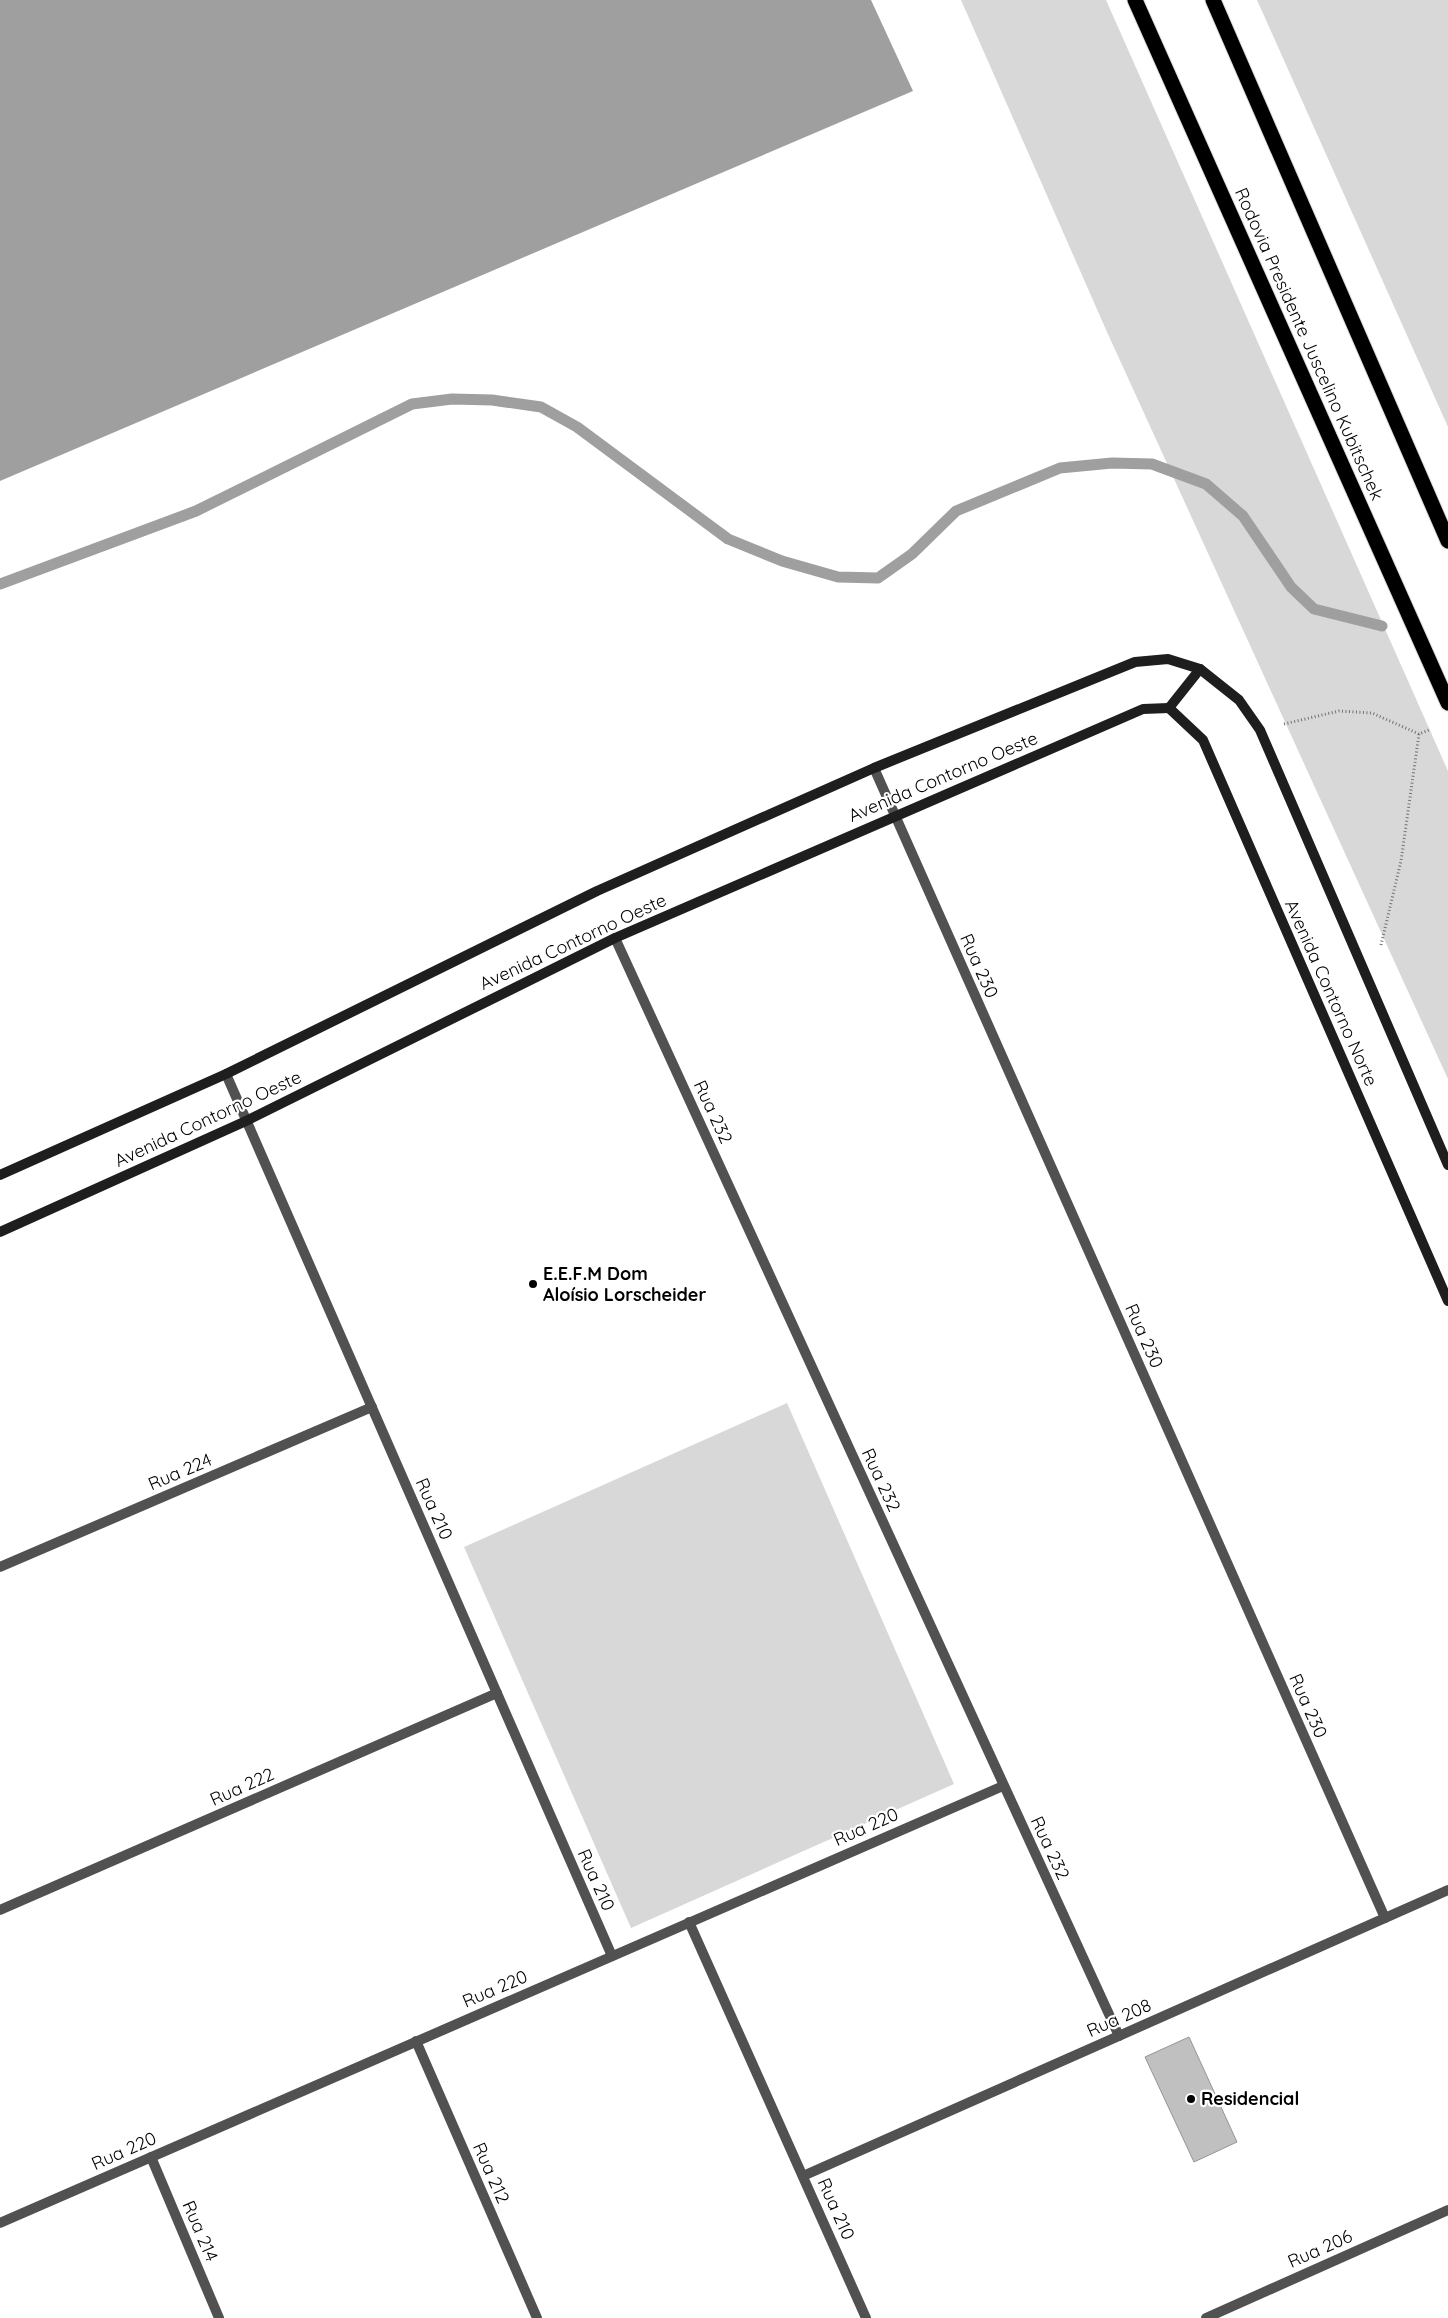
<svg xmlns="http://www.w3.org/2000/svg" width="1448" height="2318" viewBox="0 0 1448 2318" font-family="Quicksand,sans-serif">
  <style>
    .green { fill: #d8d8d8 }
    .water { fill: #9f9f9f }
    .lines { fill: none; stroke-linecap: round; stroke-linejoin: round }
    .stream { stroke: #9f9f9f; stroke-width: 11 }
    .building { fill: #c0c0c0; stroke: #959595 }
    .highway-casing { stroke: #dbdbdb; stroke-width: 17 }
    .path { stroke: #737373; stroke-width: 3; stroke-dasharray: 1 2.5; stroke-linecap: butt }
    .street { stroke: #515151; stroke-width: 10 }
    .secondary { stroke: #1e1e1e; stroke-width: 10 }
    .highway { stroke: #000; stroke-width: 15 }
    .poi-dot { fill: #000; stroke: #fff; stroke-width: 2 }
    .labels { text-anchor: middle; stroke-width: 4.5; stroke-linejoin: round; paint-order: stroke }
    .street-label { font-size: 18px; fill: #000; stroke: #fff }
    .poi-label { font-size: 18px; font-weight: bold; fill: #000; stroke: #fff; text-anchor: start }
  </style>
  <rect width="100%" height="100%" fill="#fff"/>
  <g class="green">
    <path d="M961,0H1106L1448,771V1079L1107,332Z"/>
    <path d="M1257,0H1448V427Z"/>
    <path d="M787,1403L954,1784L631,1928L464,1547Z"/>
  </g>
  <path class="water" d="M0,0H871L913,91L0,481Z"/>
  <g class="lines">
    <path class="stream" d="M0,584L196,511L412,404L452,399L492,400L541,407L577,427L728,539L782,561L838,577L878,578L912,554L956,511L1060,468L1112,463L1152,464L1206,484L1243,516L1291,587L1314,609L1382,626"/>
  </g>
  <path class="building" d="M1189,2037L1237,2142L1194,2162L1145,2057Z"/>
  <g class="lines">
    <defs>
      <g id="highway">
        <path d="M1135,0L1448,703"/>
        <path d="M1213,0L1448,541"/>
      </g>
    </defs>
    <use href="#highway" class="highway-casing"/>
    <g class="path">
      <path d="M1284,724L1339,711L1372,713L1419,734L1429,730"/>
      <path d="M1381,945L1401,861L1419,734"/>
    </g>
    <g class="street">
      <path d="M874,768L1385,1918"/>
      <path d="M615,938L1119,2036"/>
      <path d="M226,1074L612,1956"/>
      <path d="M0,1567L372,1407"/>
      <path d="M0,1910L497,1693"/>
      <path d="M689,1922L866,2318"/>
      <path d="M416,2041L537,2318"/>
      <path d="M151,2157L219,2318"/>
      <path d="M803,2176L1448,1890"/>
      <path d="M0,2223L1003,1786"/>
      <path d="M1206,2318L1448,2210"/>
    </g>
    <g class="secondary">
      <path d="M1169,708L1203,740L1448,1301"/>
      <path d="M1169,708L1200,669"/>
      <path d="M0,1175L226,1074L597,891L874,768L1135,662L1168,659L1200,669L1239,700L1260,730L1448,1165"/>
      <path d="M0,1232L246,1121L615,938L1143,709L1169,708"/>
    </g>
    <use href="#highway" class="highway"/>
  </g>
  <g class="poi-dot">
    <circle cx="533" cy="1284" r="5"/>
    <circle cx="1191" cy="2099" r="5"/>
  </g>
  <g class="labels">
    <g class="street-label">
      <text transform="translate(1309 344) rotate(66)" y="6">Rodovia Presidente Juscelino Kubitschek</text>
      <text transform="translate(943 777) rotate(-23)" y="6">Avenida Contorno Oeste</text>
      <text transform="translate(573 942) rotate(-25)" y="6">Avenida Contorno Oeste</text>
      <text transform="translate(979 966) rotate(66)" y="6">Rua 230</text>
      <text transform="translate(1331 993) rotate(66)" y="6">Avenida Contorno Norte</text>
      <text transform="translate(713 1112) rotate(65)" y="6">Rua 232</text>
      <text transform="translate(208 1119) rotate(-25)" y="6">Avenida Contorno Oeste</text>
      <text transform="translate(1144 1336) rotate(66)" y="6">Rua 230</text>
      <text transform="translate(180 1472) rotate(-23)" y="6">Rua 224</text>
      <text transform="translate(881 1480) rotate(65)" y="6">Rua 232</text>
      <text transform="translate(434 1509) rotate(66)" y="6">Rua 210</text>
      <text transform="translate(1308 1706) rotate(66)" y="6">Rua 230</text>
      <text transform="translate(242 1787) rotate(-24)" y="6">Rua 222</text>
      <text transform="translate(866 1827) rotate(-24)" y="6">Rua 220</text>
      <text transform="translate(1050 1848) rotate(65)" y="6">Rua 232</text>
      <text transform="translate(596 1880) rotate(66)" y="6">Rua 210</text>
      <text transform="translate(495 1989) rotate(-23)" y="6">Rua 220</text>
      <text transform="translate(1119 2018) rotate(-24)" y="6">Rua 208</text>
      <text transform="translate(124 2151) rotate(-24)" y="6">Rua 220</text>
      <text transform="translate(491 2173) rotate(66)" y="6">Rua 212</text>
      <text transform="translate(836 2209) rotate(66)" y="6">Rua 210</text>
      <text transform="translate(200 2231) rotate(67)" y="6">Rua 214</text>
      <text transform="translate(1320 2249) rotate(-24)" y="6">Rua 206</text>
    </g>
    <g class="poi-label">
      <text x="543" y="1280">E.E.F.M Dom<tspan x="543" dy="21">Aloísio Lorscheider</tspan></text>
      <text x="1201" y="2105">Residencial</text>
    </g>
  </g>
</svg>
